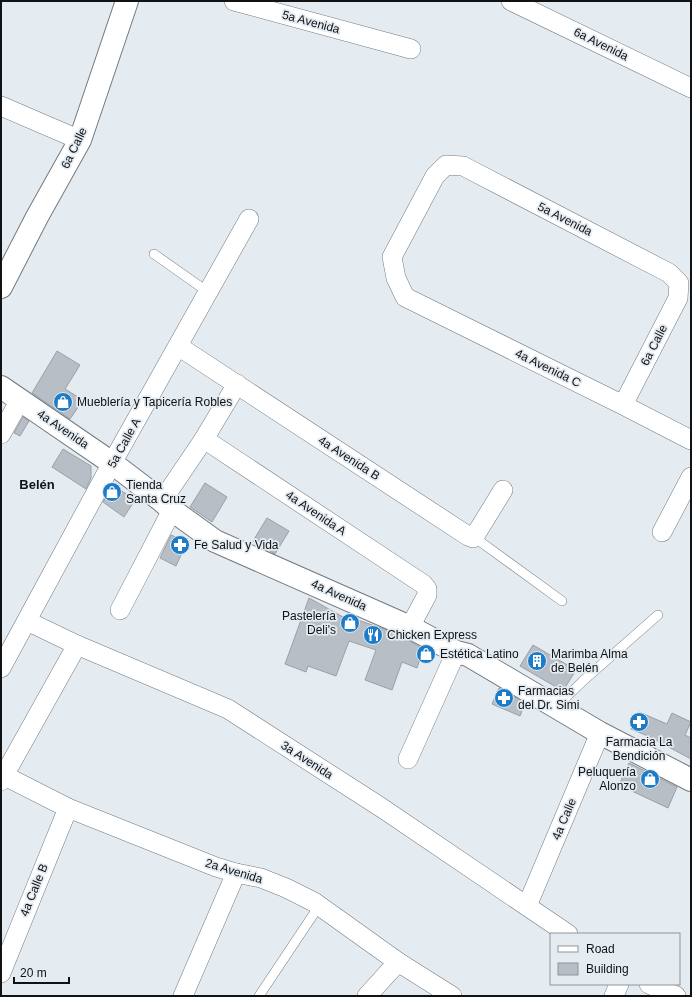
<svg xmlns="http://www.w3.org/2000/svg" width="692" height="997" viewBox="0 0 692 997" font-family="Arial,sans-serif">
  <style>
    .building { fill: #b7bec5; stroke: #99a0a6 }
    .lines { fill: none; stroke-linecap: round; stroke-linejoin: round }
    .service-casing { stroke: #747a80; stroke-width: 10 }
    .minor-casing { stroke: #747a80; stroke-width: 20 }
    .tertiary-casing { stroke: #747a80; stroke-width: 24 }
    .service { stroke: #fff; stroke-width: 9 }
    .minor { stroke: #fff; stroke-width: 19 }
    .tertiary { stroke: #fff; stroke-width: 22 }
    .labels { text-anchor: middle; stroke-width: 3.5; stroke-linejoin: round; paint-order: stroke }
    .street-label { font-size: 12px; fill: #101214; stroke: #e4ecf2 }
    .poi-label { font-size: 12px; fill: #101214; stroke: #e4ecf2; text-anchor: start }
    .neighbourhood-label { font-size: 13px; font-weight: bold; fill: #101214; stroke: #e4ecf2 }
  </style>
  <rect width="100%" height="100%" fill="#e4ecf2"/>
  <g class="building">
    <path d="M57,351L80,365L65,389L83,400L70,419L32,393Z"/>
    <path d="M23,417L29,421L20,436L14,433Z"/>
    <path d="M63,449L91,466V478L86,489L52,467Z"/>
    <path d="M205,483L227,497L212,522L190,507Z"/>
    <path d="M113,485L135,500L124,517L103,502Z"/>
    <path d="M267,518L289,531L275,554L253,541Z"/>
    <path d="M171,535L187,542L176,566L160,558Z"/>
    <path d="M309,598L345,618L346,616L387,630L404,638L430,652L427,662L420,659L417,668L402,662L392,690L365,680L376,650L349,641L336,676L308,666L306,672L285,664Z"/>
    <path d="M533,645L576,670L563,691L520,666Z"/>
    <path d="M499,688L525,703L520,716L492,704Z"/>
    <path d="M639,712L667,724L672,713L691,722L685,735L691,738V759L650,737L631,729Z"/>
    <path d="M629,763L677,787L668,808L619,785Z"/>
  </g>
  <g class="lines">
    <defs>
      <g id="service">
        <path d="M154,254L208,292"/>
        <path d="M473,538L478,540L562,601"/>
        <path d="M556,707L584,680L658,615"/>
        <path d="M259,996L319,906"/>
      </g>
      <g id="minor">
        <path d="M234,1L411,49"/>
        <path d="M511,1L691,88"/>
        <path d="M1,106L80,140"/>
        <path d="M178,346L468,536L473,538L476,534L503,490"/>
        <path d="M623,405L678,298L679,283L669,273L463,166L446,165L435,176L392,257L396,278L405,297L623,405L691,440"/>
        <path d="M1,434L20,400"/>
        <path d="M204,439L423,584L427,589V595L410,627"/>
        <path d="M162,501L204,439L237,384"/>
        <path d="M662,532L691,477"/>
        <path d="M120,610L172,510"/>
        <path d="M27,621L77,645L228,709L382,808L568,934"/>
        <path d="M1,668L112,463L249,219"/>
        <path d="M408,759L456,652"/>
        <path d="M1,774L68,808L216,867L236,873L261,878L286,888L314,902L398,962L452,996"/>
        <path d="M1,781L77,645"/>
        <path d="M527,906L600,733"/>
        <path d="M1,973L68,808"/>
        <path d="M649,984L676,996"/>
        <path d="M183,996L236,873"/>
        <path d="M367,996L398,962"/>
        <path d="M614,996L619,984"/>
      </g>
      <g id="tertiary">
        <path d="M1,287L37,217L80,140L127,1"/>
        <path d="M1,387L112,463L162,501L172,510L215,541L410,627L456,652L468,655L600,733L691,780"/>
      </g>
    </defs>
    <use href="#service" class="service-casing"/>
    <use href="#minor" class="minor-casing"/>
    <use href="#tertiary" class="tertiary-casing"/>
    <use href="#service" class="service"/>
    <use href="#minor" class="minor"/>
    <use href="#tertiary" class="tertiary"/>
  </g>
  <defs>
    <symbol id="shop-disc" viewBox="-11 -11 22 22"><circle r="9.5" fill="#1d7cc8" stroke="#e4ecf2"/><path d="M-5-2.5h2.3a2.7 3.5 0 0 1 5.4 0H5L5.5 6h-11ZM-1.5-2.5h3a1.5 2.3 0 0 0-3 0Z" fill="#fff"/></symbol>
    <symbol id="pharmacy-disc" viewBox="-11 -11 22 22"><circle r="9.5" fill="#1d7cc8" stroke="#e4ecf2"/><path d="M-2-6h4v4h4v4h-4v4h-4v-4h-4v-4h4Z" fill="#fff"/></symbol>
    <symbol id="restaurant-disc" viewBox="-11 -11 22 22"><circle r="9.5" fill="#1d7cc8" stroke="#e4ecf2"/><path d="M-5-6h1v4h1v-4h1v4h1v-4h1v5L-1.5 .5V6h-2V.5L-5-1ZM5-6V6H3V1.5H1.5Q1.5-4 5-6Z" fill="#fff"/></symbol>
    <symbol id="building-disc" viewBox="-11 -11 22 22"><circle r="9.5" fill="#1d7cc8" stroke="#e4ecf2"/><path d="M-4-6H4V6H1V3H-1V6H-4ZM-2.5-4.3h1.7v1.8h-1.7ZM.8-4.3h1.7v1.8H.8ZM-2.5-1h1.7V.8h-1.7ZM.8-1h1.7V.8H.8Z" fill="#fff"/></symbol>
  </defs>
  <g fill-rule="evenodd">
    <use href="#shop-disc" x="52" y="391" width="22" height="22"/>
    <use href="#shop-disc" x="101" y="481" width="22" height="22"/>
    <use href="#pharmacy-disc" x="169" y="534" width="22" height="22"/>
    <use href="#shop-disc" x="339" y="612" width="22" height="22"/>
    <use href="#restaurant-disc" x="362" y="624" width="22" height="22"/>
    <use href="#shop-disc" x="415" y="643" width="22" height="22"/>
    <use href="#building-disc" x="526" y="650" width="22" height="22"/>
    <use href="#pharmacy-disc" x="493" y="687" width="22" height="22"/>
    <use href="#pharmacy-disc" x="628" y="711" width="22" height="22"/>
    <use href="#shop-disc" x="639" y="768" width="22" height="22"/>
  </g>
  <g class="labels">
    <g class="street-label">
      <text transform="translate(311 22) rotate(15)" y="4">5a Avenida</text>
      <text transform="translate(601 44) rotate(26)" y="4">6a Avenida</text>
      <text transform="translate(74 148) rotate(-64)" y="4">6a Calle</text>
      <text transform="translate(565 219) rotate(27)" y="4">5a Avenida</text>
      <text transform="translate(654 345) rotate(-63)" y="4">6a Calle</text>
      <text transform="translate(548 368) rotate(26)" y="4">4a Avenida C</text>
      <text transform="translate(63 429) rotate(34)" y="4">4a Avenida</text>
      <text transform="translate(124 443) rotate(-61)" y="4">5a Calle A</text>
      <text transform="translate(349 458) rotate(33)" y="4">4a Avenida B</text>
      <text transform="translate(316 513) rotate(34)" y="4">4a Avenida A</text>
      <text transform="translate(339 595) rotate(24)" y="4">4a Avenida</text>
      <text transform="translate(307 760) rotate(33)" y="4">3a Avenida</text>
      <text transform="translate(564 819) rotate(-67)" y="4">4a Calle</text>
      <text transform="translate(234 871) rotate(17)" y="4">2a Avenida</text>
      <text transform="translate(34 890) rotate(-68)" y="4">4a Calle B</text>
    </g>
    <g class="poi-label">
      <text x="77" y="406">Mueblería y Tapicería Robles</text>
      <text x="126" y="489">Tienda<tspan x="126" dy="14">Santa Cruz</tspan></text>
      <text x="194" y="549">Fe Salud y Vida</text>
      <text x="336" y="620" text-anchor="end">Pastelería<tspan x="336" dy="14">Deli's</tspan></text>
      <text x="387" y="639">Chicken Express</text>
      <text x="440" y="658">Estética Latino</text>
      <text x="551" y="658">Marimba Alma<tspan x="551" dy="14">de Belén</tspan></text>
      <text x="518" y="695">Farmacias<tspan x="518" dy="14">del Dr. Simi</tspan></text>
      <text x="639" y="746" text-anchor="middle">Farmacia La<tspan x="639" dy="14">Bendición</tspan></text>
      <text x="636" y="776" text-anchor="end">Peluquería<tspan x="636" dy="14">Alonzo</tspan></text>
    </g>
    <g class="neighbourhood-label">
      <text x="37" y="489">Belén</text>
    </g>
  </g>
  <rect width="692" height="997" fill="none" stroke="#101214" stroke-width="4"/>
  <rect x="550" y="933" width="130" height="52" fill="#e4ecf2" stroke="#8f9599"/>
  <rect x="558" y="946" width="20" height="6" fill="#ffffff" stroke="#8f9599"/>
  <text x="586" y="953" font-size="12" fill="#101214">Road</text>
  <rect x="558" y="963" width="20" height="12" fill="#b7bec5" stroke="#8f9599"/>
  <text x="586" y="973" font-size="12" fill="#101214">Building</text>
  <path d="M14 977v6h55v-6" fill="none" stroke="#101214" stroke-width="2"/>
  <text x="20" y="977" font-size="12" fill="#101214" stroke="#e4ecf2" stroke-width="3" paint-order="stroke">20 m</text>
</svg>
